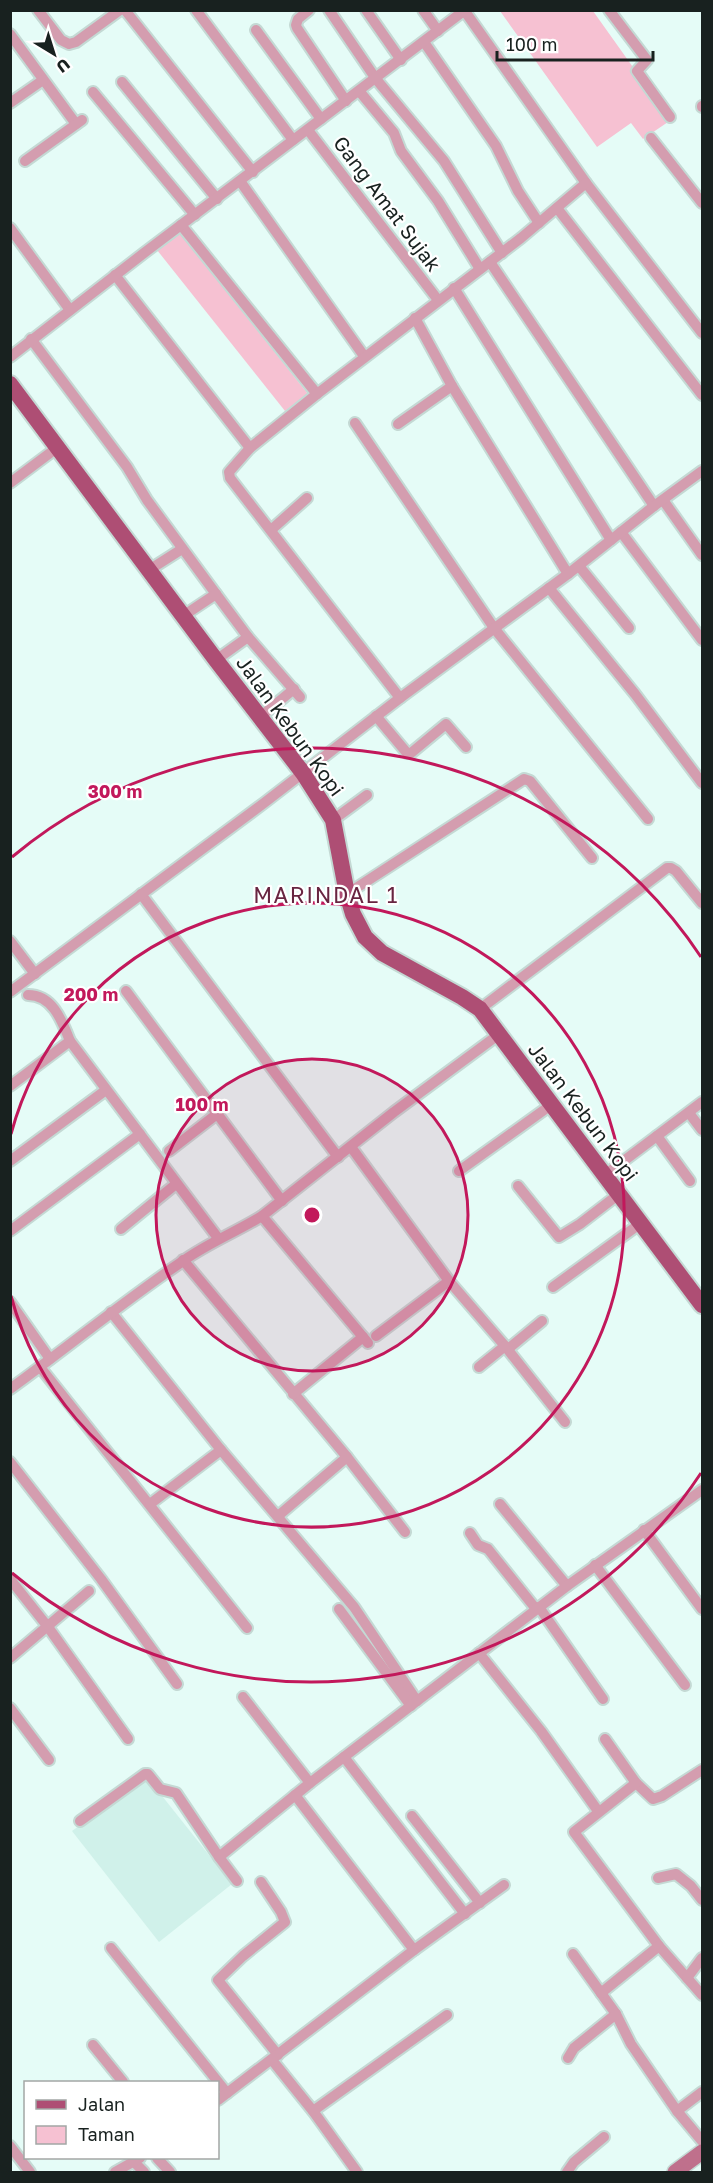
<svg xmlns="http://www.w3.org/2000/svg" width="713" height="2183" viewBox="0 0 713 2183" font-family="'Golos Text',sans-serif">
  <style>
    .built { fill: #d0f1ea }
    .green { fill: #f6c1d2 }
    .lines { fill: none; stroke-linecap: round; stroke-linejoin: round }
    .street-casing { stroke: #c4d9d4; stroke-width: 14 }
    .secondary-casing { stroke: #c4d9d4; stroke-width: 18 }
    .primary-casing { stroke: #c4d9d4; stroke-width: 20 }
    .street { stroke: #d49daf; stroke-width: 10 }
    .secondary { stroke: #bf708c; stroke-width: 15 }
    .primary { stroke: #ae4e74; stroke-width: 16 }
    .ring { fill: none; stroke: #c2185b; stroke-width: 3 }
    .labels { text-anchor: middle; stroke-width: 4.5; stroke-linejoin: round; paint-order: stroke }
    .street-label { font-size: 20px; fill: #18211f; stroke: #fff }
    .quarter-label { font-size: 22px; letter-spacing: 1.5px; fill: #682541; stroke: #fff }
    .centre { fill: #c2185b; stroke: #fff; stroke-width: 3 }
    .ring-label { font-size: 18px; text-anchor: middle; font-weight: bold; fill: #c2185b; stroke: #fff; stroke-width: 4.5; stroke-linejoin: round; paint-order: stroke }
  </style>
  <rect width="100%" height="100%" fill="#e5fcf7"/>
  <path class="built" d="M147,1777L232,1884L159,1942L72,1831Z"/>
  <g class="green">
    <path d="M500,11H593L667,115L668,122L643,139L631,123L597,147Z"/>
    <path d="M179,232L308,394L285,411L157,250Z"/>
  </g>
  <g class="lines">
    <defs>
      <g id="street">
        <path d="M38,10L61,40L69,44L76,42L120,10"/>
        <path d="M125,10L253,172"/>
        <path d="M196,10L293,140"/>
        <path d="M309,10L298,19L296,25L297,28L346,101"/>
        <path d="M329,10L376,79L444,161L502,253"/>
        <path d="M366,10L401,60"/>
        <path d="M423,10L438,31"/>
        <path d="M464,10L586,183L702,333"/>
        <path d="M609,10L647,60L637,71L670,117"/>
        <path d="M256,30L321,119"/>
        <path d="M10,34L76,124"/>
        <path d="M424,42L496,146L518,191L539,223"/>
        <path d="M122,82L217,199"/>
        <path d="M93,92L195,215"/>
        <path d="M360,92L394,133L401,151L438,201L480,269"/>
        <path d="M10,103L43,80"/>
        <path d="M702,106V107"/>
        <path d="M308,130L438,300"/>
        <path d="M651,138L702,203"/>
        <path d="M25,161L82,120"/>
        <path d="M240,181L364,356"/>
        <path d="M557,208L702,395"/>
        <path d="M181,225L317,394"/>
        <path d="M10,228L70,310"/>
        <path d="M490,262L654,506"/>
        <path d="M115,275L250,448"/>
        <path d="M454,288L611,540"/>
        <path d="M415,318L452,386L568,574"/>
        <path d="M31,339L127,467L147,500L216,594L248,637L300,697"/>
        <path d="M10,357L144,253L465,10"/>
        <path d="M355,423L494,628L648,819"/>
        <path d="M398,424L452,386"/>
        <path d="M10,483L58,447"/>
        <path d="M663,500L702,555"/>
        <path d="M271,530L307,498"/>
        <path d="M621,532L702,640"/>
        <path d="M579,566L629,628"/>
        <path d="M149,570L182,549"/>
        <path d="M549,588L635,694L702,783"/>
        <path d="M183,616L216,594"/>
        <path d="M216,660L248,637"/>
        <path d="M400,698L230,478L229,472L250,448L317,394L521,238L586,183"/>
        <path d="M376,716L407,753H411L446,724L466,747"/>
        <path d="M260,717L294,689"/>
        <path d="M333,820L367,795"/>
        <path d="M141,894L338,1157"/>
        <path d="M347,894L524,779L530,781L592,858"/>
        <path d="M10,941L35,974"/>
        <path d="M126,991L282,1201"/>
        <path d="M10,992L264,803L400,698L568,574L654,506L702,471"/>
        <path d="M28,995C53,995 62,1021 70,1041L218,1238"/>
        <path d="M480,1009L667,868H671L676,871L702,903"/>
        <path d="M10,1086L70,1041"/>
        <path d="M689,1113L702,1130"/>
        <path d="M657,1136L690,1181"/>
        <path d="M351,1147L449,1281L505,1346L565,1422"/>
        <path d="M169,1151L217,1114"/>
        <path d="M10,1161L106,1090"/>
        <path d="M459,1171L551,1105"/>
        <path d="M605,1175L702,1102"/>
        <path d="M518,1186L559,1237L580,1224L619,1194"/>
        <path d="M262,1216L368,1343"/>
        <path d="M121,1229L176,1184"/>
        <path d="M10,1231L140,1134"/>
        <path d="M183,1260L347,1457L405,1532"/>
        <path d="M553,1287L641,1223"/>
        <path d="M10,1302L50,1359"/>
        <path d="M111,1312L221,1450L354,1607L417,1701"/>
        <path d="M376,1336L449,1281"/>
        <path d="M508,1349L542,1321"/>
        <path d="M40,1367L247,1628"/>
        <path d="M479,1367L505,1346"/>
        <path d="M10,1389C68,1347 124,1301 183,1261C208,1243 236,1232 262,1216L394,1112L498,1035"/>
        <path d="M293,1394L363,1337"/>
        <path d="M10,1462L101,1579L177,1684"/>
        <path d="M150,1504L221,1450"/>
        <path d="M500,1504L567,1586"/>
        <path d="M278,1516L347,1457"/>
        <path d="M644,1530L702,1609"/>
        <path d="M470,1533L478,1545L488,1549L536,1609"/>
        <path d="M595,1565L685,1685"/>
        <path d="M10,1579L48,1627L128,1739"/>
        <path d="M539,1607L603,1699"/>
        <path d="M339,1609L411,1706"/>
        <path d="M479,1653L541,1731L598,1811"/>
        <path d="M10,1658L89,1591"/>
        <path d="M243,1697L310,1783"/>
        <path d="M10,1708L49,1760"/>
        <path d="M605,1739L636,1783L653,1799L662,1796L702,1770"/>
        <path d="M344,1757L465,1914"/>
        <path d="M636,1783L574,1832L659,1946L702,1995"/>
        <path d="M295,1795L414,1950"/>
        <path d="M412,1816L480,1903"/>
        <path d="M80,1821L145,1774H148L160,1789L176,1793L219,1857"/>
        <path d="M658,1878L676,1874L691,1886L702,1900"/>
        <path d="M237,1881L219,1857L310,1783L567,1586L702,1490"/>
        <path d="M261,1882L281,1912L285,1922L243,1956L218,1980L278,2055"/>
        <path d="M111,1948L227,2093"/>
        <path d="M573,1954L616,2014L631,2044L677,2111L702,2141"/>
        <path d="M687,1978L702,1958"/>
        <path d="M601,1993L659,1946"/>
        <path d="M93,2045L123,2082"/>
        <path d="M568,2058L574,2048L616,2014"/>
        <path d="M272,2060L313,2111L357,2172"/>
        <path d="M218,2100L414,1950L504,1885"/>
        <path d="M313,2111L447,2015"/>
        <path d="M677,2111L702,2092"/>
        <path d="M10,2146L30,2172"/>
        <path d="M157,2158L170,2172"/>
        <path d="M134,2162L144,2172"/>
        <path d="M115,2172L140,2158"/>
        <path d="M567,2172L574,2162L604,2137"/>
      </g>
      <path id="secondary" d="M675,2172L702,2152"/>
      <path id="primary" d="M10,384L216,660L303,773L333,820L347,894L353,914L365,937L382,953L462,997L480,1009L702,1305"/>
    </defs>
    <use href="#street" class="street-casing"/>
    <use href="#secondary" class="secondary-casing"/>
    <use href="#primary" class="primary-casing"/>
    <use href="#street" class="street"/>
    <use href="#secondary" class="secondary"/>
    <use href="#primary" class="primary"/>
  </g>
  <circle cx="312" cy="1215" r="156" fill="#c2185b" fill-opacity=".12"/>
  <g class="ring">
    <circle cx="312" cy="1215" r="156"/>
    <path d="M11 1134A312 312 0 1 1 11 1296"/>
    <path d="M701 1473A467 467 0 0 1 12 1573M12 857A467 467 0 0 1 701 957"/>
  </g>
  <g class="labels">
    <g class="street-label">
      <text transform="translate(387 204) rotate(53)" y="7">Gang Amat Sujak</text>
      <text transform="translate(290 726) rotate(54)" y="7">Jalan Kebun Kopi</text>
      <text transform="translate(583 1112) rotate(53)" y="7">Jalan Kebun Kopi</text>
    </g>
    <g class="quarter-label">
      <text x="326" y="903">MARINDAL 1</text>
    </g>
  </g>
  <circle cx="312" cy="1215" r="9" class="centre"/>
  <g class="ring-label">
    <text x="115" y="798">300 m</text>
    <text x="91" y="1001">200 m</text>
    <text x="202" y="1111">100 m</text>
  </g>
  <rect width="713" height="2183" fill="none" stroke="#18211f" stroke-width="24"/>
  <rect x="24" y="2081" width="195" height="78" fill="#ffffff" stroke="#a3a6a5" stroke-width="1.5"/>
  <rect x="36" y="2100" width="30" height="9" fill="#ae4e74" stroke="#a3a6a5" stroke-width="1.5"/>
  <text x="78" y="2111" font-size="18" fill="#18211f">Jalan</text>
  <rect x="36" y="2126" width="30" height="18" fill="#f6c1d2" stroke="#a3a6a5" stroke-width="1.5"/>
  <text x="78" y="2141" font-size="18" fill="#18211f">Taman</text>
  <g transform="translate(54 54) rotate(142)" stroke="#ffffff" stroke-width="4.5" paint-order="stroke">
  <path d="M0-4.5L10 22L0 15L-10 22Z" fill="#18211f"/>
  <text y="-9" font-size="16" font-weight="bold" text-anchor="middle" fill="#18211f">U</text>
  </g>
  <path d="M497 51v9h156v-9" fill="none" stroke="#18211f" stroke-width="3"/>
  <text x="506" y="51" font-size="18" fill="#18211f" stroke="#ffffff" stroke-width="4.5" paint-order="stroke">100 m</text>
</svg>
